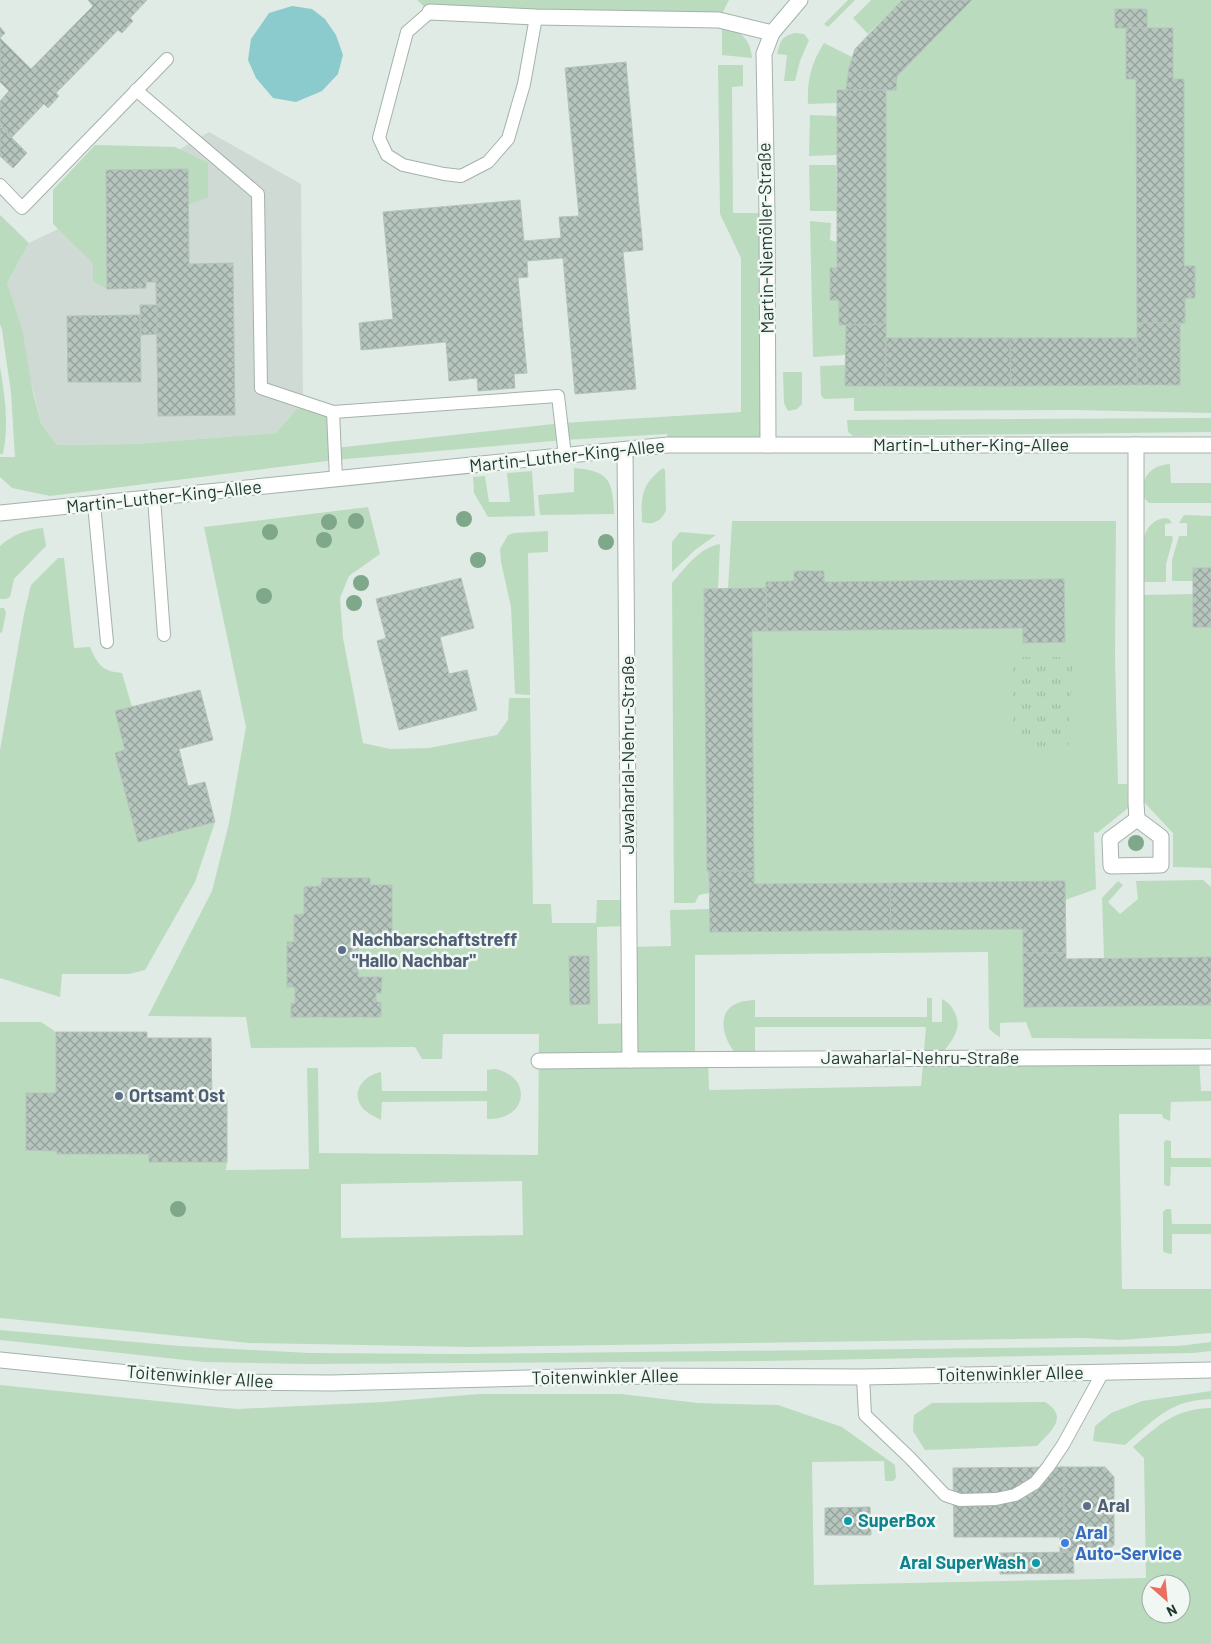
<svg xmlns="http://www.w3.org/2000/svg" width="1211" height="1644" viewBox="0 0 1211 1644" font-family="Barlow,sans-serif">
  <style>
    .built { fill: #cfdad4 }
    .green { fill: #bbdbbf; fill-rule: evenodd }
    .park { fill: url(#park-tufts) }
    .water { fill: #8ccbcd }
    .building { fill: url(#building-cross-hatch); stroke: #b4c4bb }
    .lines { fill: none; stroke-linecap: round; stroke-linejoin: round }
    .service-casing { stroke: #a4b2ab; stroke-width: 14 }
    .minor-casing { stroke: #a4b2ab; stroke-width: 17 }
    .tertiary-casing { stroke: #a4b2ab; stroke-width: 17 }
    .service { stroke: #fff; stroke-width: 12 }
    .minor { stroke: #fff; stroke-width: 15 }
    .tertiary { stroke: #fff; stroke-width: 15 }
    .tree { fill: #7fa78a }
    .service-dot { fill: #5c6f8a; stroke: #f1f7f3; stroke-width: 2 }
    .culture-dot { fill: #0f9aa8; stroke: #f1f7f3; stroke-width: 2 }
    .shop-dot { fill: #3f7fe0; stroke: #f1f7f3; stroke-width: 2 }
    .labels { text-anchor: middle; stroke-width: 5; stroke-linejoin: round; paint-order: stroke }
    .street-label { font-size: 18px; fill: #223a31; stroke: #f1f7f3 }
    .service-label { font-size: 18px; font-weight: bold; fill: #4e5e75; stroke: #f1f7f3; text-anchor: start }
    .culture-label { font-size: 18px; font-weight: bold; fill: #0d838f; stroke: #f1f7f3; text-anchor: start }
    .shop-label { font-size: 18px; font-weight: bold; fill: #366cbe; stroke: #f1f7f3; text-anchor: start }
  </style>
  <defs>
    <pattern id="park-tufts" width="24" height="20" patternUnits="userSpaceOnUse" patternTransform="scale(1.25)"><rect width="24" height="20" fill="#bbdbbf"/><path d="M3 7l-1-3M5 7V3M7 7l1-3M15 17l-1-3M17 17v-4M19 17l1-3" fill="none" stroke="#a0bda5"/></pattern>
    <pattern id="building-cross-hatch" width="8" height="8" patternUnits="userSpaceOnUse" patternTransform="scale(1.25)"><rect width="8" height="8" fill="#b6c5be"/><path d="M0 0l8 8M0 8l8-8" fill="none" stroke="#94a19b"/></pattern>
  </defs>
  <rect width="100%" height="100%" fill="#e1ebe5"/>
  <path class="built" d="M209,132L301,184L303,402L276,433L134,444L57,445L41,423L7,283L29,243L58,229L63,198L103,152L170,155Z"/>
  <g class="green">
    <path d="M417,0H729L719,20L430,12Z"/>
    <path d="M848,0H855L828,27L824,24Z"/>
    <path d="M871,0H902L868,34L853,18Z"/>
    <path d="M972,0H1211V413L1074,410L854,411V398L824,399L821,395L820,366L846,365L930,386L1180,385V323H1185V298L1195,266H1184L1183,79H1173V28H1147V9H1115L1126,28V79H1136L1137,338H886V90L897,76Z"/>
    <path d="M722,27C741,30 750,39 752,58L722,55Z"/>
    <path d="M796,33L804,34L809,40L800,61L795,81H784L787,55L777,54C781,40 781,36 796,33Z"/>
    <path d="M824,43L852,57L849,68L846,90H837V103L808,104C807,81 811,63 824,43Z"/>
    <path d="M718,65H743V86L732,87L733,213H767L768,445H668L667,434L564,440L335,460L50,496L12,488L0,477V457H15L11,393L2,330L0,324V215L29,243L7,283L22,329L33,393L41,423L57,445L134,444L276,433L303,402L333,412L335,448L562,423L741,412V258L720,214Z"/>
    <path d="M810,115L837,116V155L809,156Z"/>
    <path d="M95,145L175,147L208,163V197L188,205L187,169L106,170L107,289L93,281V263L53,224V190Z"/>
    <path d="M809,165H836L837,211H810Z"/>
    <path d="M810,221L831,223L830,240L837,242V268H830V299L839,300L846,325L845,355L813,357Z"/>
    <path d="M0,367C5,396 9,425 3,454H0Z"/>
    <path d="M783,372H802V404L797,409L788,411L784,403Z"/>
    <path d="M1211,418V432L853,436L848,432L847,420Z"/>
    <path d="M1170,464L1171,483H1211V503H1149L1141,495C1142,477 1151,465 1170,464Z"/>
    <path d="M574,468C609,471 613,480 614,514L540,515L538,495L574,492Z"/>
    <path d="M663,468L665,470L666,510C662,521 652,526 642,522C641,496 641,485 663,468Z"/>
    <path d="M532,471L535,516L488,517L474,493L473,477L485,476L489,502H510L507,473Z"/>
    <path d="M368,507L380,554L349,576L340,598L343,638L363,743L390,749L429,748L497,735L508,720L509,698H530L533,904H551L552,923H596L597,900H630V926L597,927L598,1024L630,1023V947L671,946L670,910L710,909V932L1023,929L1024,1007L1211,1005V1039L1032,1038L1026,1022L1000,1023V1037L995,1034L989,1029L988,952L695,955V1059H708L709,1090L921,1086L926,1027H755V1059H740C718,1035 713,1001 755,1000V1017H927V998H932V1022H942V999C953,1004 961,1020 956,1032C952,1043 944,1050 937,1058L1199,1057L1201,1091H1211V1101L1171,1102L1170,1121L1163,1118L1162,1114H1119L1122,1289H1211V1333L1120,1340L1082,1338L469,1347L249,1343L0,1318V1022H41L56,1032V1093L26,1094V1150L57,1151V1154H149L227,1162L226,1170L309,1169L307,1068H318L319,1153L538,1155L539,1034H443L442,1059H422L415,1047L251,1048L246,1017L148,1016L212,891L229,823L246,727L204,527ZM522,1181L523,1235L341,1238V1184Z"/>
    <path d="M1184,515L1211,516V568H1193V581H1172V560L1179,536H1187V523H1179Z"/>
    <path d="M1165,518L1169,519L1172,523L1165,524V536H1172L1173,539L1166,564V582H1145L1142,578C1142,557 1137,522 1165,518Z"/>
    <path d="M732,521H1116L1115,657L1118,784H1127L1128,808L1097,833L1094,832L1096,889L1065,900V881L754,884L752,631L1023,628L1024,643L1064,642V580L824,582V571H794V581L767,582L766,588H728Z"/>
    <path d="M43,528L46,546L14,579L10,597L6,599H0V546C14,534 25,530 43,528Z"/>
    <path d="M548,531V552L528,553L530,695L515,694L511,607L501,562L500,549L508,535L514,533Z"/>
    <path d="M680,532L716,535L695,550L672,572V542Z"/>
    <path d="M720,544L718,589H704L707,871H709V893L699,895L695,903H674L672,583C685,568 700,547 720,544Z"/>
    <path d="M58,558H64L74,648L90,647C98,665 102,671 122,673L132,707L125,750L138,842L215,822L195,882L145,970L129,974H62L60,997L0,978V750L24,614L31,585Z"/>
    <path d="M1193,594V627H1211V868L1173,867V833L1141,799V595Z"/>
    <path d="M0,608H4L6,613L2,632L0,633Z"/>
    <path d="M1203,880L1211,887V957L1104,958L1102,898L1118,881L1123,885L1108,902L1120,914L1138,899L1136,881Z"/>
    <path d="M495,1069C534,1077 527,1121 487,1119V1101L382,1102L381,1120C374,1116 366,1113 361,1106C351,1090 365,1075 381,1072L382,1091H487V1070Z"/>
    <path d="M1166,1140L1171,1141V1158H1211V1167H1171L1170,1186H1166L1164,1184V1142Z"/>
    <path d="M1166,1209H1171L1172,1224H1211V1234H1172V1254L1166,1253L1163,1251V1212Z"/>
    <path d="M0,1330L179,1346L309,1353L459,1354L1178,1346L1211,1342V1351L1193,1353L764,1361L306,1364L204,1362L0,1340Z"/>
    <path d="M0,1385L237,1409L383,1402L479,1394H621L698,1403L778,1405L842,1427L895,1465L896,1478L893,1481H885L884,1461L812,1462L814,1585L1146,1578L1144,1458L1133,1447C1159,1425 1174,1409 1211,1408V1644H0ZM1151,1584H1181V1614H1151Z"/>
    <path d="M1211,1391V1399C1170,1400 1154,1420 1125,1445L1093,1441L1095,1426L1111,1413L1142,1401Z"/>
    <path d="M1045,1402C1070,1417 1050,1432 1037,1446L925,1450L913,1431L914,1415L932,1403Z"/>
  </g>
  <path class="park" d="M1013,657H1073L1068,749C1046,749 1022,756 1013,732Z"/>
  <path class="water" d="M292,6L312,9L325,19L336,35L343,55L338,74L322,91L296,102L273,98L256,78L248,60L251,39L269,13Z"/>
  <g class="building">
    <path d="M88,0H147L130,18L133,21L122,33L118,30L56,93L59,96L48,108L44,104L12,137L0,125V101L9,91L0,82V27L5,33L0,38L31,69L93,6Z"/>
    <path d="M902,0H972L897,76L896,90H846L849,68L855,49Z"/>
    <rect x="1115" y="9" width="32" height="19"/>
    <path d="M1126,28H1173V79H1184V266H1195V298H1185V323H1137L1136,79H1126Z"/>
    <path d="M626,62L643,250L623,252L636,389L575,394L563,258L527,261L528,277L518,278L527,373L514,374L515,388L478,391L477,378L449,381L446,342L361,350L359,323L393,319L383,212L520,200L524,241L561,238L559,217L579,216L565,68Z"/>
    <path d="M837,90H886V324L839,325V300H830V268H837Z"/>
    <path d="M0,126L27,153L13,168L0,156Z"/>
    <path d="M188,169L189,264L233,263L235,415L158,416L156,282H146V288L107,289L106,170Z"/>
    <path d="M140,305H157V334L141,335Z"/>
    <path d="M140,315L141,382H68L67,316Z"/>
    <rect x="1137" y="323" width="43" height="62"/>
    <path d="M886,324V386H845L846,325Z"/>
    <path d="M886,338H1010L1011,386H886Z"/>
    <path d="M1010,338H1137V385L1011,386Z"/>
    <rect x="1193" y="568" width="18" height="59"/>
    <path d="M794,571H824V582L1064,579L1065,642L1023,643V628L767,631L766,582L794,581Z"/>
    <path d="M461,578L474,628L440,637L449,674L467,670L477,710L399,730L377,641L386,638L376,599Z"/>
    <path d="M766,588L767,631H752L754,871H707L704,589Z"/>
    <path d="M200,690L213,740L179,749L188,786L205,782L215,822L138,842L115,753L125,750L115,711Z"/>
    <path d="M709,871H754V884L890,883L891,930L710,932Z"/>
    <path d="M322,878H370V885H392V939H358V977H382L381,993H376V1002H381V1017H291V1003L295,1004V987H287V942H294V915L304,914V887L321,886Z"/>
    <path d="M1065,881L1066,953H1023V929L891,930L890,883Z"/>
    <path d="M1023,953H1066V959L1211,957V1005L1024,1007Z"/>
    <path d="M569,956H589L590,1004L570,1005Z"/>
    <path d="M56,1032H147V1038H211L212,1099H227V1162H149V1154H57V1151L26,1150V1093H56Z"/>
    <path d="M1060,1467H1105L1114,1477V1545L1105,1552H1060Z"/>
    <path d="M1064,1467V1537H954L953,1468Z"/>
    <path d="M870,1507L871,1535H825V1508Z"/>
    <path d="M1073,1552L1074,1573L1000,1574L999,1553Z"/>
  </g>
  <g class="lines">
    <defs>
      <g id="service">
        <path d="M430,12L407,32L379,138L387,155L403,165L444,174L461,176L488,162L508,139L524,84L536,17"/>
        <path d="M136,90L258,194L261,388L333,412"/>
        <path d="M0,185L22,208L167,59"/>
        <path d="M336,479L333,412L558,396L565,456"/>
        <path d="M154,498L164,635"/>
        <path d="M94,504L107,642"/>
        <path d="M863,1377L865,1415L910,1458L945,1495L960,1500L996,1499L1015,1495L1035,1483L1048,1467L1063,1445L1103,1372"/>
      </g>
      <g id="minor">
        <path d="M430,12L536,17L719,20L772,33"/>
        <path d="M768,445L767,213L764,54L772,33L800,0"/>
        <path d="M1136,445V803L1137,819L1110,839L1111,866L1161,865V837L1137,819"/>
        <path d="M625,450L630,1060L1211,1057"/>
        <path d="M0,513L668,445H1211"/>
        <path d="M539,1061L630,1060"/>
      </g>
      <path id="tertiary" d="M0,1360L218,1382L331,1383L605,1376L863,1377L1211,1370"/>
    </defs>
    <use href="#service" class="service-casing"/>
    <use href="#minor" class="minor-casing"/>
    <use href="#tertiary" class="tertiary-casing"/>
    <use href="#service" class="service"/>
    <use href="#minor" class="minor"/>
    <use href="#tertiary" class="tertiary"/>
  </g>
  <g class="tree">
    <circle cx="464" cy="519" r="8"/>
    <circle cx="356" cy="521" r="8"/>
    <circle cx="329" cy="522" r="8"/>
    <circle cx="270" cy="532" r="8"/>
    <circle cx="324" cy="540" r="8"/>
    <circle cx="606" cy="542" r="8"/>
    <circle cx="478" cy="560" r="8"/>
    <circle cx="361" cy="583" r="8"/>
    <circle cx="264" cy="596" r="8"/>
    <circle cx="354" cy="603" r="8"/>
    <circle cx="1136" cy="843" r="8"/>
    <circle cx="178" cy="1209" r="8"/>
  </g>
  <g class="service-dot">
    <circle cx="342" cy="950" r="5"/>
    <circle cx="119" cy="1096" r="5"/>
    <circle cx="1087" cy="1506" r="5"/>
  </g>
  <g class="culture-dot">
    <circle cx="848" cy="1521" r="5"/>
    <circle cx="1036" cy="1563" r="5"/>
  </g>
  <circle class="shop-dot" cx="1065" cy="1543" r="5"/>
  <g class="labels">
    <g class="street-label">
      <text transform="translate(766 238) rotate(-91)" y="6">Martin-Niemöller-Straße</text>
      <text x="971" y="451">Martin-Luther-King-Allee</text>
      <text transform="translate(567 456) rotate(-6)" y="6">Martin-Luther-King-Allee</text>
      <text transform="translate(164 497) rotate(-6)" y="6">Martin-Luther-King-Allee</text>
      <text transform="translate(628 755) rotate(-90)" y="6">Jawaharlal-Nehru-Straße</text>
      <text x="920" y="1064">Jawaharlal-Nehru-Straße</text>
      <text transform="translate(1010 1374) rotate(-1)" y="6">Toitenwinkler Allee</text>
      <text transform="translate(200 1377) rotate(4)" y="6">Toitenwinkler Allee</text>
      <text transform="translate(605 1377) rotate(-1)" y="6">Toitenwinkler Allee</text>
    </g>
    <g class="service-label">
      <text x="352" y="946">Nachbarschaftstreff<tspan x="352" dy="21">"Hallo Nachbar"</tspan></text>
      <text x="129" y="1102">Ortsamt Ost</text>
      <text x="1097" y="1512">Aral</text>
    </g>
    <g class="culture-label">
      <text x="858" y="1527">SuperBox</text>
      <text x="1026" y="1569" text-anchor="end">Aral SuperWash</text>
    </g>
    <g class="shop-label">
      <text x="1075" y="1539">Aral<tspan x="1075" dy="21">Auto-Service</tspan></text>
    </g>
  </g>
  <g transform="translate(1166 1599) rotate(153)"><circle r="24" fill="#f1f7f3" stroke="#9eaba5"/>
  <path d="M0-4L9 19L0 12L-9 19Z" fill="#ea6f5f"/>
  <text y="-8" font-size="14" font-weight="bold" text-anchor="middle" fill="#223a31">N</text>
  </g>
</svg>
